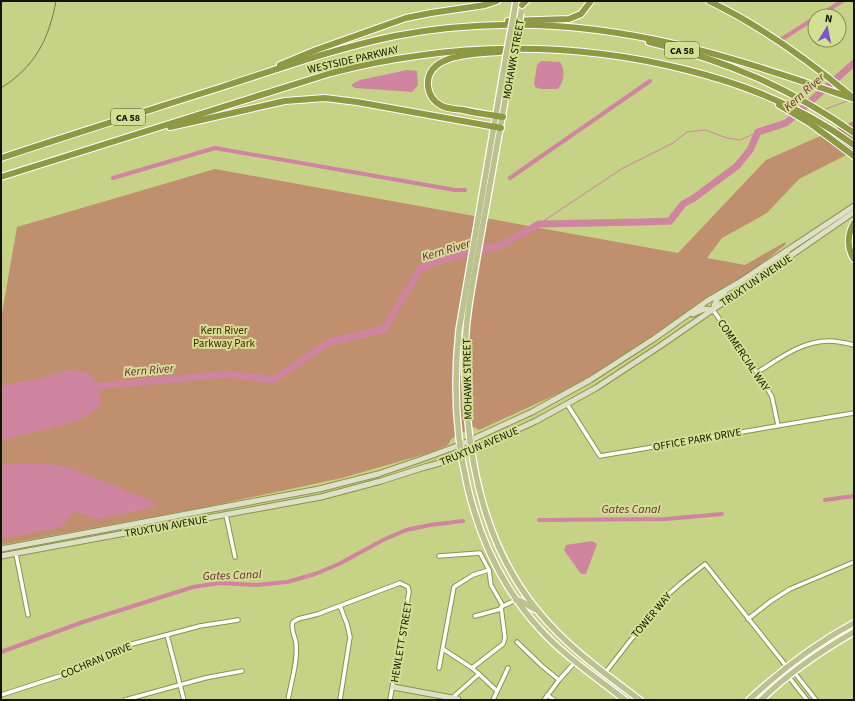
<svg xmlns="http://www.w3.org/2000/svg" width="855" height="701" viewBox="0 0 855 701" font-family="'Source Sans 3',sans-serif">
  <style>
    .green { fill: #c0906e }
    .water { fill: #cf84a0 }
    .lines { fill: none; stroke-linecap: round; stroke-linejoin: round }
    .stream { stroke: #cf84a0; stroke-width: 1 }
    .canal { stroke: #cf84a0; stroke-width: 4 }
    .river { stroke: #cf84a0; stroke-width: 7 }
    .street-casing { stroke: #8a9449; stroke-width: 5.5 }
    .secondary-casing { stroke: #8a9449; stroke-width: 7 }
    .primary-casing { stroke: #fff; stroke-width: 8 }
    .highway-casing { stroke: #fff; stroke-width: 8 }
    .street { stroke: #fff; stroke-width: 3.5 }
    .secondary { stroke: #dde0c7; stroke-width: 5 }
    .primary { stroke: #bbc28e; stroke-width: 5.5 }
    .highway { stroke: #8d9943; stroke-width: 6 }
    .rail { stroke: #717947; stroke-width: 1 }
    .primary-bridge-casing { stroke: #fff; stroke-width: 8; stroke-linecap: butt }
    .primary-bridge { stroke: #bbc28e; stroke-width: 5.5 }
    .labels { text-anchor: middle; stroke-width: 4; stroke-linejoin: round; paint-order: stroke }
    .shield { fill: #d3df92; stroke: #4c522c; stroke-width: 1 }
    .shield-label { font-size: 10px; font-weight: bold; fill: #121500 }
    .street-label { font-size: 11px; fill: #121500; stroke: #d3df92 }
    .park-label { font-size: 11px; fill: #4d2400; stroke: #d3df92 }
    .water-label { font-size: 12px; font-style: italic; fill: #741c46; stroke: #d3df92 }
  </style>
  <rect width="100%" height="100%" fill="#c6d286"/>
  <path class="green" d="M854,121V151L799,179L767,213L722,238L707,258L745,265L785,242L786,244L756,268L732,284L587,378L564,391L479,430L473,427L451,439L448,445L429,453L342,478L206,507L1,545V319L17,227L215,169L678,253L766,160Z"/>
  <g class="water">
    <path d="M541,61L560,62C566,71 564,81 558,89H541L535,87L534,84L537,65Z"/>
    <path d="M407,70L417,71L418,85L412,92L355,88L352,86V84L360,80Z"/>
    <path d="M66,370L89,372L98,386L102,404L89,415L71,423L1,440V387L19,382L39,379Z"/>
    <path d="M29,463L64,466L155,502V507L93,520L88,515L73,512L61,527L1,539V465Z"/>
    <path d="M592,541L597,544L586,574H581L564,550L566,545Z"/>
  </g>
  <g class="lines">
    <g class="stream">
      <path d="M823,110L850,100"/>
      <path d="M786,123L797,119"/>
      <path d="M539,224L623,168L673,143L687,132L705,130L727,138L740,140L758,132"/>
    </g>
    <g class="canal">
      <path d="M819,16L842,1"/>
      <path d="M782,39L815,18"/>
      <path d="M113,178L215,148L455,190H465"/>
      <path d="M510,178L650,81"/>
      <path d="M825,500L854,496"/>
      <path d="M539,520L666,519L722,514"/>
      <path d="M1,652L83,622L193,587L220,583L256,585L287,582L315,574L339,564L383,540L406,530L430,525L463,521"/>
    </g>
    <path class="river" d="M90,388L98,386L227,374L274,380L327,343L384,329L421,268L445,259L502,245L539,224L642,222L670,221L683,204L694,198L737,166L750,150L758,132L786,123L854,63"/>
    <defs>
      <g id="street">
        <path d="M713,310L765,384L772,397L778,425"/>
        <path d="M758,372C780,358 802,341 829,341C837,341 846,343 854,345"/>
        <path d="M567,404L600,456L854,413"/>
        <path d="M226,515L235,557"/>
        <path d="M16,554L28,615"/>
        <path d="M439,556L480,553L489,570L491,585L503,606"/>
        <path d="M475,616L501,609"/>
        <path d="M748,619L771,601L790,589L854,562"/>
        <path d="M167,635L184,700"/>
        <path d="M517,642L542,666L559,680"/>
        <path d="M443,649L472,668L479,674"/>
        <path d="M439,668L454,587L473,575L489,570"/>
        <path d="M472,668L503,644L505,638L501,607L516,600"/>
        <path d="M794,672L816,700"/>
        <path d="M605,673L661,601L680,584L705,564L787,667"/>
        <path d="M788,676L807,700"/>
        <path d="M1,695L60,676L106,654L132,644L200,626L238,620"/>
        <path d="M547,695L554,700"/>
        <path d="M452,698L479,674L497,691"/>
        <path d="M125,700L205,678L242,671"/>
        <path d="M288,700C291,682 298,662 296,643C295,636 290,629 293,622L298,619L318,614L400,583L408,587L409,592L390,700"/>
        <path d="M340,700L350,637L347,624L340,606"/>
        <path d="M493,700L508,668"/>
        <path d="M544,700L559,680L576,661"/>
      </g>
      <g id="secondary">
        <path d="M713,309L716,301L725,294"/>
        <path d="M693,314L704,309L713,310"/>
        <path d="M1,549L319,489L378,474L422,459L460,445L532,412L590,380L655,338L707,301L738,283L854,206"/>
        <path d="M1,556L321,497L381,481L425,467L440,463L462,455L536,421L596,388L660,346L854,212"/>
        <path d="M393,687L458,699V700"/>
      </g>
      <g id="primary">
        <path d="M514,13L516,1"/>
        <path d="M506,56L459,330C448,433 467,549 539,628C564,656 596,677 625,700"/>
        <path d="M513,56C502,119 490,182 479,246C473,282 465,318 465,355C464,374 466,394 467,412C473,484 491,554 538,611C566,646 604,673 640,700"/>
        <path d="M516,600L521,601L534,609"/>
        <path d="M749,700C781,670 815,644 854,623"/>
        <path d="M761,700C789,673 821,651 854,632"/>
      </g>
      <g id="highway">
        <path d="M709,1C761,26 807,59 851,96"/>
        <path d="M522,5L526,1"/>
        <path d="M508,21L569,19L581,14L591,1"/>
        <path d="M649,42C725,60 790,88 854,133"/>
        <path d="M500,52C477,54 425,53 428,86C429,95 434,102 442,106C448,109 456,109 463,110C476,113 490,115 503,117"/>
        <path d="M280,65L316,50L406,18L431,13L485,5L497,1"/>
        <path d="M779,105L811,124L854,156"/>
        <path d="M170,127L285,101L325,98L357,102L501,128"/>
        <path d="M1,158C75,133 150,110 225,86C281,68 337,48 395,36C441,27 489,24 536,25C649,29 748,62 854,99"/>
        <path d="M1,177L331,73C448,43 569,40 687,70C747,85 804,108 854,145"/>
        <path d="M854,223C847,235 847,248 854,259"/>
      </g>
    </defs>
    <use href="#street" class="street-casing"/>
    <use href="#secondary" class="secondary-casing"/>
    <use href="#primary" class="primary-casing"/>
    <use href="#highway" class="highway-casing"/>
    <use href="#street" class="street"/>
    <use href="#secondary" class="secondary"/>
    <use href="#primary" class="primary"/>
    <use href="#highway" class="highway"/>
    <path class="rail" d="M1,88C35,67 49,39 56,1"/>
    <defs>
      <g id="primary-bridge">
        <path d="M506,56L514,13"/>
        <path d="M513,56L521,13"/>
      </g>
    </defs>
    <use href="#primary-bridge" class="primary-bridge-casing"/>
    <use href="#primary-bridge" class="primary-bridge"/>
  </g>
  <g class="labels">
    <g class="shield">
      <rect x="665" y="42" width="34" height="16" rx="3"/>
      <rect x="111" y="109" width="34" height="16" rx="3"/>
    </g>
    <g class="shield-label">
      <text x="682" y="54">CA 58</text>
      <text x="128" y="121">CA 58</text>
    </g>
    <g class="street-label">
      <text transform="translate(353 59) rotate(-13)" y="4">WESTSIDE PARKWAY</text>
      <text transform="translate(513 59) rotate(-80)" y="4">MOHAWK STREET</text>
      <text transform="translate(756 280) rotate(-34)" y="4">TRUXTUN AVENUE</text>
      <text transform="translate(744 355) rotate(56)" y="4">COMMERCIAL WAY</text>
      <text transform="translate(467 379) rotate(-91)" y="4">MOHAWK STREET</text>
      <text transform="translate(697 439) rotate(-10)" y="4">OFFICE PARK DRIVE</text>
      <text transform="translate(479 446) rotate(-23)" y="4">TRUXTUN AVENUE</text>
      <text transform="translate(166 526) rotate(-10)" y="4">TRUXTUN AVENUE</text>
      <text transform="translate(651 615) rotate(-50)" y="4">TOWER WAY</text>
      <text transform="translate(401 642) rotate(-80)" y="4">HEWLETT STREET</text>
      <text transform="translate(96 660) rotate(-23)" y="4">COCHRAN DRIVE</text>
    </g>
    <g class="park-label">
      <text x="224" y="334">Kern River<tspan x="224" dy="13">Parkway Park</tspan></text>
    </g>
    <g class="water-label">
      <text transform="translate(804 92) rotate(-42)" y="4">Kern River</text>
      <text transform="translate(446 250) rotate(-17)" y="4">Kern River</text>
      <text transform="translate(149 370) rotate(-5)" y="4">Kern River</text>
      <text x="631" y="513">Gates Canal</text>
      <text transform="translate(232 575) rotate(-2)" y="4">Gates Canal</text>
    </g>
  </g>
  <rect width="855" height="701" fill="none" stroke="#121500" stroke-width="4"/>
  <g transform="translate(827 28) rotate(10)"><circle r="19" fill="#d3df92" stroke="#868e58"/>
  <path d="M0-3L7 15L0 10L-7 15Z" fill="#7e53cd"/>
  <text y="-6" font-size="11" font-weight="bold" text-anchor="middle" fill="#121500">N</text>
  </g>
</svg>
